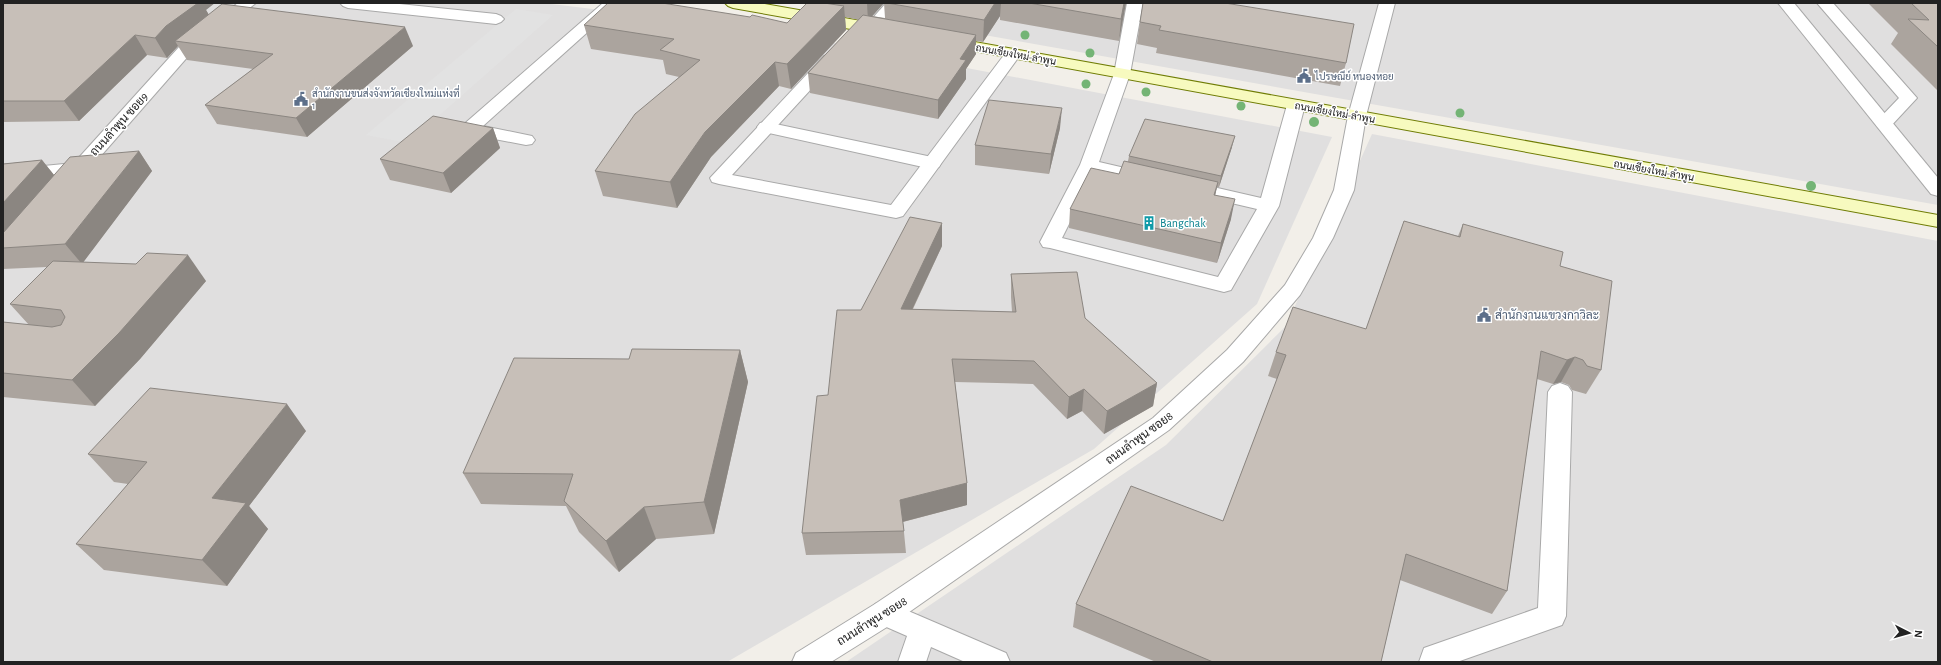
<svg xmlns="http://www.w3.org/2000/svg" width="1941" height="665" viewBox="0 0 1941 665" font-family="'Alegreya Sans',Sarabun,sans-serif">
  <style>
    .residential { fill: #e0dfdf }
    .parking { fill: #e2e2e2 }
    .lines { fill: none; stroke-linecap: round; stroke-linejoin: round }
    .service-casing { stroke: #a9a9a9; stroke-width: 2 }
    .minor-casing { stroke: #a9a9a9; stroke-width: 2 }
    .secondary-casing { stroke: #707d05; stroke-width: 2 }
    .service { fill: #fff; fill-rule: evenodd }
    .minor { fill: #fff; fill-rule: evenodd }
    .secondary { fill: #f7fabf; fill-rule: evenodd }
    .tree { fill: #74b475 }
    .wall { fill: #aba49e }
    .shaded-wall { fill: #8b8681 }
    .building { fill: #c7bfb8; stroke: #8b8681 }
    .labels { text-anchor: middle; stroke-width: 3; stroke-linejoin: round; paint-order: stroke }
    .far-street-label { font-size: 10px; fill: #222; stroke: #fff }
    .far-service-label { font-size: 10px; fill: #4e5e75; stroke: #fff; text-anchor: start }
    .street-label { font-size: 12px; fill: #222; stroke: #fff }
    .culture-label { font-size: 12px; fill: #0d838f; stroke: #fff; text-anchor: start }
    .service-label { font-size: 12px; fill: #4e5e75; stroke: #fff; text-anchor: start }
  </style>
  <rect width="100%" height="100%" fill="#f2efe9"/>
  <g class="residential">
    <path d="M3,3H543L766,30L1332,137L1257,304L1094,449L727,662H3Z"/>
    <path d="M804,3H1938V205Z"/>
    <path d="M1372,134L1938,241V662H846L1166,445L1286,326Z"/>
  </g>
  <path class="parking" d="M516,9L553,15L408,143L366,135Z"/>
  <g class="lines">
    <defs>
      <g id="service">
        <path d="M340,3H390L496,14L501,16L504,19L501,22L496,24L348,8L343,6Z"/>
        <path d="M603,3H620L483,126L532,136L535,140L532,144L526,145L463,133L460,129L463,125Z"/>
        <path d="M886,3H902L878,31H866L864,28Z"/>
        <path d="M1127,3H1143L1130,74L1099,162L1155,175L1157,179L1155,183L1148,185L1095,172L1062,238L1218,277L1257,209L1180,191L1178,187L1180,183L1187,181L1261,198L1287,105L1290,101L1296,100L1302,101L1305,105L1279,206L1231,290L1224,292L1050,248L1043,247L1040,242L1080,165L1114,74Z"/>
        <path d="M1817,3H1833L1917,98L1890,127L1884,128L1878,127L1875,123L1899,98Z"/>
        <path d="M766,122L932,157L939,159L941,163L939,167L932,169L760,131L757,127L760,123Z"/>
        <path d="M1560,383L1568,386L1572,392L1566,616L1562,625L1457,662H1419L1424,648L1538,608L1548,392L1552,386Z"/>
        <path d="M885,601L1006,653L1010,662H965L931,647L926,662H898L907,636L875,622L871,613L875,604Z"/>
      </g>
      <g id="minor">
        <path d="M238,3H256L191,53L78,182L71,184L64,182L62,178L63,175L3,182V170L74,163L179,47Z"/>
        <path d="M1379,3H1395L1366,116L1354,190L1333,238L1300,295L1243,362L1169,430L895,622L831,662H792L796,653L875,604L1153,418L1227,350L1285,285L1313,238L1334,190L1348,116Z"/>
        <path d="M1778,3H1794L1938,178V196L1931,194Z"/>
        <path d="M1013,49L1019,51L1021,54L903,216L896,218L719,184L712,182L710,178L824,56L830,54L836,56L838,59L836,62L732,175L891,205L1007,51Z"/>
      </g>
      <g id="secondary">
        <path d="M725,3H759L884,25L890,27L892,30L890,33L884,35L733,8L728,6Z"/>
        <path d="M947,37L1938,215V227L941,45L939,42L941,39Z"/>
      </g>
    </defs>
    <use href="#service" class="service-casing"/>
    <use href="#minor" class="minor-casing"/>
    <use href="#secondary" class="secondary-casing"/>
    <use href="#service" class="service"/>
    <use href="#minor" class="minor"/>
    <use href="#secondary" class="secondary"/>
  </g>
  <g class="tree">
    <circle cx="1025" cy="35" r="4.5"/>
    <circle cx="1090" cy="53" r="4.5"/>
    <circle cx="1086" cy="84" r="4.5"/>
    <circle cx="1146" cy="92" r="4.5"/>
    <circle cx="1241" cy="106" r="4.5"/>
    <circle cx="1460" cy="113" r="4.5"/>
    <circle cx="1314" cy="122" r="5"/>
    <circle cx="1811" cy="186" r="5"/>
  </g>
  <g class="wall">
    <path d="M3,3L206,10L209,15L413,46L307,137L217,124L205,105L253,69L187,60L178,46L167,58L147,55L79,121L3,122Z"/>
    <path d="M807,3H884L872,16L885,18L884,3H1126L1119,41L1000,20V16L983,42L976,41V54L966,69V79L938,119L810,93L808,73L859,20L845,17L846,30L791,89L779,86L711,157L677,208L603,196L595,171L679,77L666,74L663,60L591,49L584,25L750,17L787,23Z"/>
    <path d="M1143,3L1346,63L1340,86L1156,53L1157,48L1137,44L1140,22Z"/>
    <path d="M1868,3H1938V91L1891,44L1898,33Z"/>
    <path d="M493,128L500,148L451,193L390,180L380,159Z"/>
    <path d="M1060,128L1049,174L975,165V145Z"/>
    <path d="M1232,147L1219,187H1217L1215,195L1231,219L1217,263L1069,228L1070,209L1119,174L1128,161L1129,156Z"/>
    <path d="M139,151L152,171L83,262L206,281L140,359L95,406L3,397V322L29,325L10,304L47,267L3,269V164L42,160L54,175Z"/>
    <path d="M1404,221L1458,236L1463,224L1560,266L1601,370L1586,394L1572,390L1569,385L1561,382L1553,384L1537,379L1507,591L1492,614L1400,580L1381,662H1156L1073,627L1076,604L1223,521L1277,379L1268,376L1276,352L1366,329Z"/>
    <path d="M942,223V246L913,309L1012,312L1011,297V274L1085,318L1157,383L1153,406L1104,434L1082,411L1067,419L1033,384L955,382L967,483V505L903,522L906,553L806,555L802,533L828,395L861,310Z"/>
    <path d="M740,350L748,382L714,534L656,539L619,572L579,532L566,506L481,504L463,473L629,359Z"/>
    <path d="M306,431L249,506L268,529L227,586L104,570L76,544L128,484L114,482L88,454Z"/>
  </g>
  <g class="shaded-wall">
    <path d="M187,3H215L206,10L212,20L175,41L178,46L167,58L155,38Z"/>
    <path d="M867,3H884L868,21Z"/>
    <path d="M995,3H1001L1000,16L983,42L984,20Z"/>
    <path d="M1124,3H1126L1119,41L1121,19Z"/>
    <path d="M844,6L846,30L791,89L787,64Z"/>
    <path d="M405,27L413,46L307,137L296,118Z"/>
    <path d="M135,35L147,55L79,121L64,101Z"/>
    <path d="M976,35V54L966,69V79L938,119V100L960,59Z"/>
    <path d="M775,62L779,86L711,157L677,208L670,182L705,132Z"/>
    <path d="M1062,108L1060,128L1049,174L1051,154Z"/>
    <path d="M493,128L500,148L451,193L443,173Z"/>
    <path d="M1235,136L1232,147L1219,187L1221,176Z"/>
    <path d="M139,151L152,171L82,264L65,244Z"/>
    <path d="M42,160L58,180L3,243V203Z"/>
    <path d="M1218,182L1214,201V195Z"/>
    <path d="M1235,199L1231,219L1217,263L1221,243Z"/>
    <path d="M942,223V246L902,331L901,309Z"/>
    <path d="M188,255L206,281L140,359L95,406L72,380Z"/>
    <path d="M740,350L748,382L714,534L704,502Z"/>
    <path d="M1575,357L1561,382L1553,384L1567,360Z"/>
    <path d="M1157,383L1153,406L1104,434L1107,411Z"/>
    <path d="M1084,389L1082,411L1067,419L1069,397Z"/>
    <path d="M287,404L306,431L249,506L268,529L227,586L202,560L212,498Z"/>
    <path d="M967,483V505L902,522L900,500Z"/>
    <path d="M644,507L656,539L619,572L606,541Z"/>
  </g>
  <g class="building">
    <path d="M3,3H198L166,26L155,38L135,35L64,101H3Z"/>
    <path d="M608,3H662L750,17L752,15L787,23L807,3H824L844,6L787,64L775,62L705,132L670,182L595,171L635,114L700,60L660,50L674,39L584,25Z"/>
    <path d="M887,3H995L984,20Z"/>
    <path d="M1029,3H1124L1121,19Z"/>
    <path d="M1143,3H1225L1354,24L1346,63L1159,30L1161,26L1140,22Z"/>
    <path d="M1911,3H1938V47L1908,19L1929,20Z"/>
    <path d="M222,4L405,27L296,118L205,105L273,54L175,41Z"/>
    <path d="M863,15L976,35L960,59L966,60L938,100L808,73Z"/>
    <path d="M989,100L1062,108L1051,154L975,145Z"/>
    <path d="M433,116L493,128L443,173L380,159Z"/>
    <path d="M1145,119L1235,136L1221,176L1129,156Z"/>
    <path d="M139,151L65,244L3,248V233L70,157Z"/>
    <path d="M42,160L3,203V164Z"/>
    <path d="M1124,161L1218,182L1214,195L1235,199L1221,243L1070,209L1091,168L1119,174Z"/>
    <path d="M910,217L942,223L901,309L1016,312L1011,274L1077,272L1085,318L1157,383L1107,411L1084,389L1069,397L1034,361L952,359L967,483L900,500L904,531L802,533L817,396L828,395L837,310H861Z"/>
    <path d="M1404,221L1460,237L1463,224L1563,252L1560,266L1612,281L1601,370L1587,366L1583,360L1575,357L1567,360L1541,351L1507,591L1406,554L1381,662H1213L1076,604L1131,486L1223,521L1286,355L1276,352L1293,307L1366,329Z"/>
    <path d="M147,253L188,255L119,333L72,380L3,373V322L52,327L61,325L65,317L61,310L10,304L53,261L136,264Z"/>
    <path d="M632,349L740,350L704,502L644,507L606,541L564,501L573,474L463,473L514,358L629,359Z"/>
    <path d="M150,388L287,404L212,498L246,503L202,560L76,544L147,462L88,454Z"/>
  </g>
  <defs>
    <symbol id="civic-bare" viewBox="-9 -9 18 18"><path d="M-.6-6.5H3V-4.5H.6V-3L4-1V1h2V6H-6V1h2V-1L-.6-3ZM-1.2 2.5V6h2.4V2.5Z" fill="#5c6f8a" stroke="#fff" stroke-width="2.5" paint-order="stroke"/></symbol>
    <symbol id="building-bare" viewBox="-9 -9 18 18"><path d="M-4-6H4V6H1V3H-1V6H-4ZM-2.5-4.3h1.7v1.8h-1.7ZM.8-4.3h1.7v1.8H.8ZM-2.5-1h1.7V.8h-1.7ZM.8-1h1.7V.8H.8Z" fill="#0f9aa8" stroke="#fff" stroke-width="2.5" paint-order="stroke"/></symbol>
  </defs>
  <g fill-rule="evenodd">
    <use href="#civic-bare" x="1294" y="66" width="20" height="20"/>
    <use href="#civic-bare" x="291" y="89" width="20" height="20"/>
    <use href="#building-bare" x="1139" y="213" width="20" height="20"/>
    <use href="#civic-bare" x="1474" y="305" width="20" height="20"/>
  </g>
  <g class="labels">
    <g class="far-street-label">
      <text transform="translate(1016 54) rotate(10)" y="4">ถนนเชียงใหม่-ลำพูน</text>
      <text transform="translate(1335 112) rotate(10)" y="4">ถนนเชียงใหม่-ลำพูน</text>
      <text transform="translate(1654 170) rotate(10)" y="4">ถนนเชียงใหม่-ลำพูน</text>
    </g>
    <g class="far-service-label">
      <text x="1315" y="80">ไปรษณีย์ หนองหอย</text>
      <text x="312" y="97">สำนักงานขนส่งจังหวัดเชียงใหม่แห่งที่<tspan x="312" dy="12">1</tspan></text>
    </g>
    <g class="street-label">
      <text transform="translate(119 124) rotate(-48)" y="4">ถนนลำพูน ซอย9</text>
      <text transform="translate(1139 438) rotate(-36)" y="4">ถนนลำพูน ซอย8</text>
      <text transform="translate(872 621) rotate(-32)" y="4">ถนนลำพูน ซอย8</text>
    </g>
    <g class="culture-label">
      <text x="1160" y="227">Bangchak</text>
    </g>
    <g class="service-label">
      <text x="1495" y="319">สำนักงานแขวงกาวิละ</text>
    </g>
  </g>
  <rect width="1941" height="665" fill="none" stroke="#222222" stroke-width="8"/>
  <g transform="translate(1909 633) rotate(96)" stroke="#ffffff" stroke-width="3" paint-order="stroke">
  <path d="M0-3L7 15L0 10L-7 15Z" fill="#222222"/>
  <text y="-6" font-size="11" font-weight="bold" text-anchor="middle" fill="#222222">N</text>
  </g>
</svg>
